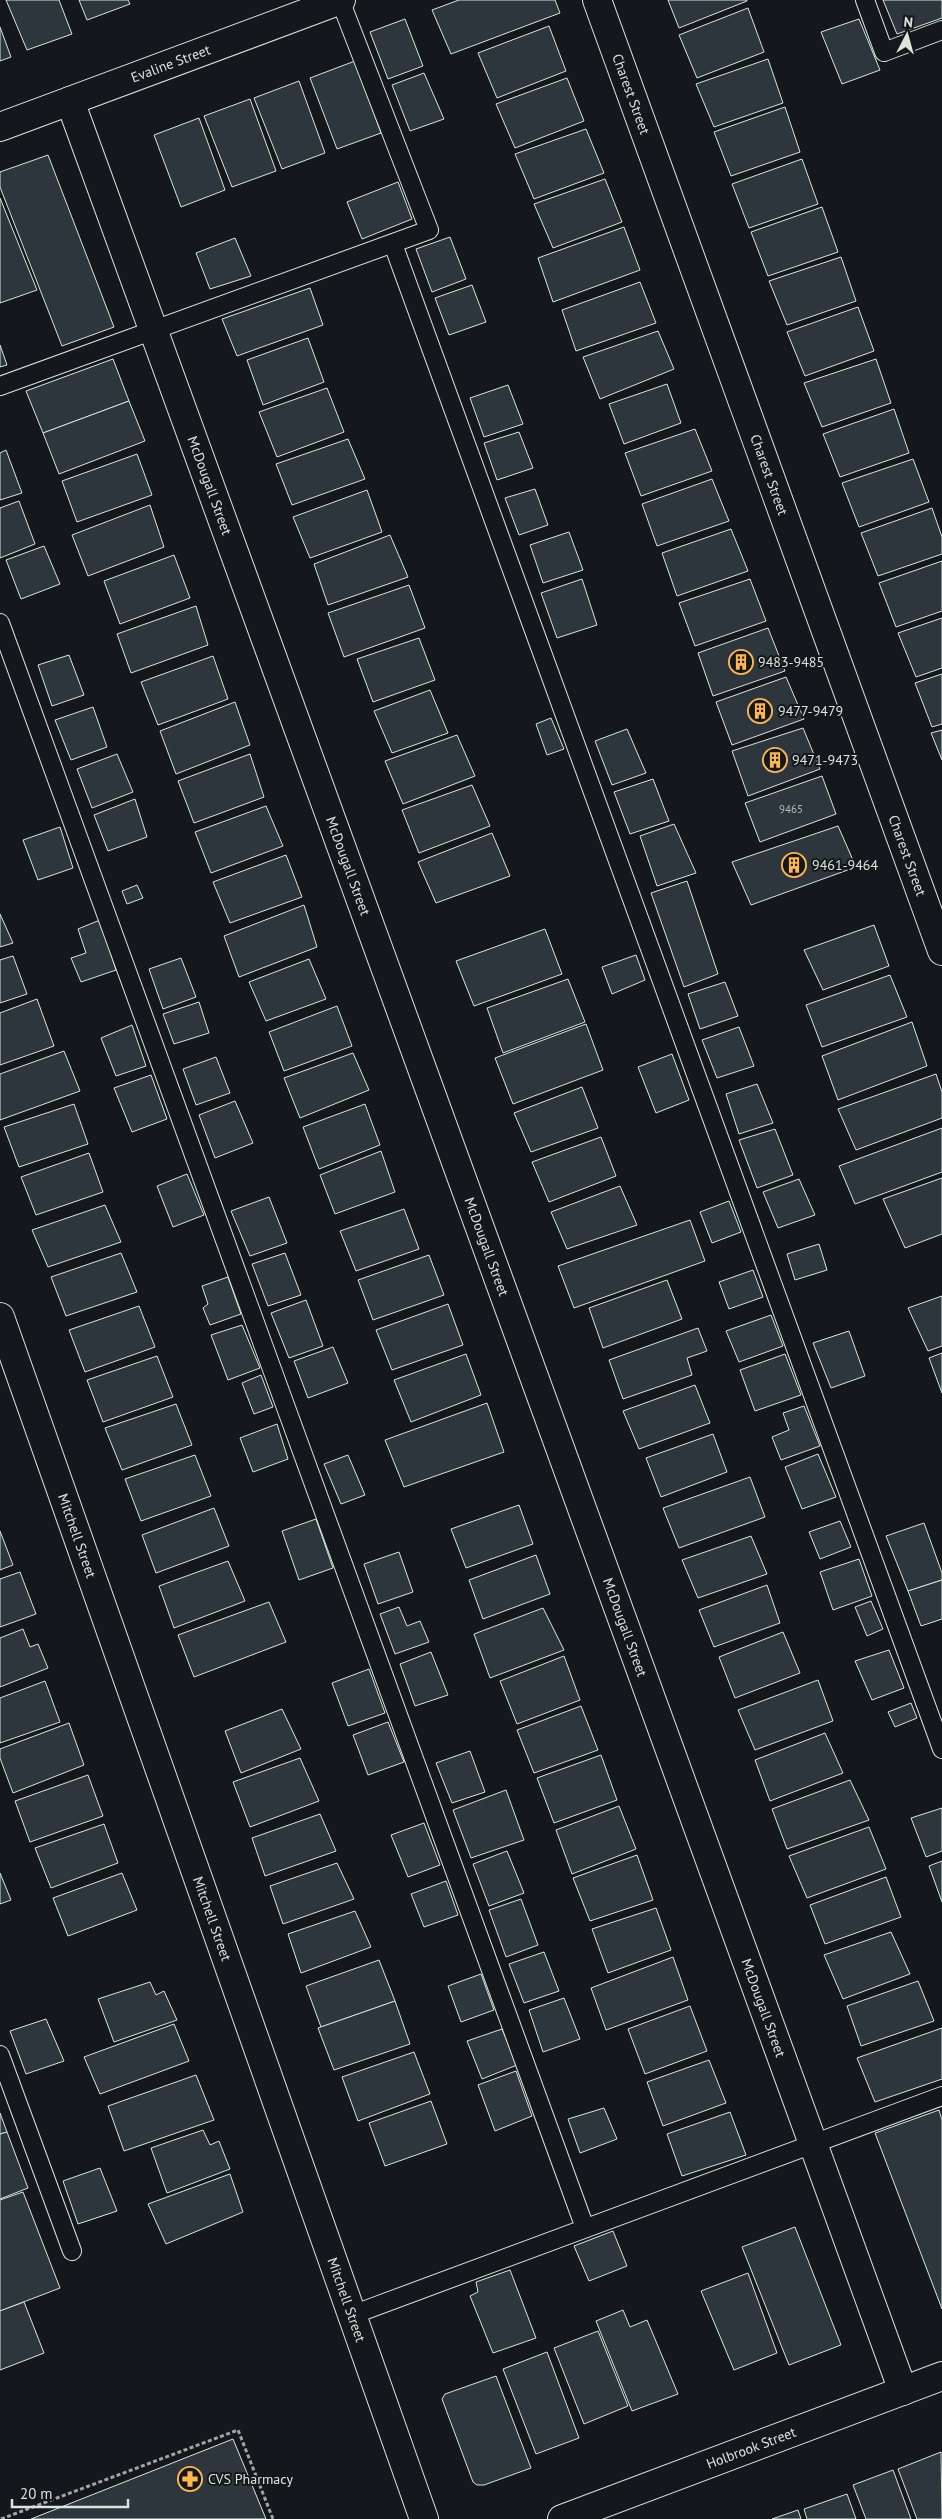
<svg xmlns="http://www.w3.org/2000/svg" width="942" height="2519" viewBox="0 0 942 2519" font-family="'PT Sans',sans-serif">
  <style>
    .building { fill: #2c363c; stroke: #d8e6dc }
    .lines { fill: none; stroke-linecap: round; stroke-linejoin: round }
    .lane-casing { stroke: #d8e6dc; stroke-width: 20 }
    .street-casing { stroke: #d8e6dc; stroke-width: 30 }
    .secondary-casing { stroke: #d8e6dc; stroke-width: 30 }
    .path { stroke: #9da8a2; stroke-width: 3; stroke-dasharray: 4 2.5; stroke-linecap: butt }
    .lane { stroke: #14181c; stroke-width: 18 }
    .street { stroke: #14181c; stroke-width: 28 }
    .secondary { stroke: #14181c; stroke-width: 28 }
    .labels { text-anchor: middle; stroke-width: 4; stroke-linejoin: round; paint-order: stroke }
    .number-label { font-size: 11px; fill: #adbab4 }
    .street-label { font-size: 14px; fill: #d8e6dc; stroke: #14181c }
    .poi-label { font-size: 14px; fill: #d8e6dc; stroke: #14181c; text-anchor: start }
  </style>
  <rect width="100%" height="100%" fill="#14181c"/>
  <g class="building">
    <path d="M6,0H59L72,34L27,50Z"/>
    <path d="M79,0H128L130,4L87,20Z"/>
    <path d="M459,0H555L560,13L451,54L432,10Z"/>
    <path d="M668,0H747V1L679,28Z"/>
    <path d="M883,0H942V18L897,34Z"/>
    <path d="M748,8L764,52L697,78L679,35Z"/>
    <path d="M405,19L423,66L388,79L370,32Z"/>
    <path d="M859,19L880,70L842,84L821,32Z"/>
    <path d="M549,26L566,71L497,98L478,53Z"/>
    <path d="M0,27L11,57L0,61Z"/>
    <path d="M768,59L783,103L714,127L696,84Z"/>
    <path d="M355,61L381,133L337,149L310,78Z"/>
    <path d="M424,73L444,119L410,131L392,85Z"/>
    <path d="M567,78L584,121L515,148L496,104Z"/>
    <path d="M299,81L325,153L282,169L254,98Z"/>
    <path d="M250,99L276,171L232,187L204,116Z"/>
    <path d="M785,107L800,152L731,176L714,132Z"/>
    <path d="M199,118L225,190L181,207L154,135Z"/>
    <path d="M586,129L604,173L534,199L515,154Z"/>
    <path d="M48,155L114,327L62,346L0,187V172Z"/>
    <path d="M802,159L818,204L749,228L732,184Z"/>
    <path d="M605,179L622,222L553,248L534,204Z"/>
    <path d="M398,182L412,219L362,239L347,202Z"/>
    <path d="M0,198L37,290L0,303Z"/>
    <path d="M822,207L838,252L768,276L751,232Z"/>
    <path d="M624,227L640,270L553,302L538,258Z"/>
    <path d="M450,237L466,279L432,292L416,249Z"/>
    <path d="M235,238L251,276L210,289L196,253Z"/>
    <path d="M841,257L856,301L787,325L769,281Z"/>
    <path d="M640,282L656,323L576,351L562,310Z"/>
    <path d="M472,285L486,322L449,335L435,298Z"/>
    <path d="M310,288L323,325L237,356L222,319Z"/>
    <path d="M858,307L874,351L805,376L787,332Z"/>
    <path d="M658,331L674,369L600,399L583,357Z"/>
    <path d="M308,338L324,382L263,405L247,360Z"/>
    <path d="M0,345L7,365L0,367Z"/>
    <path d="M113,359L129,401L43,433L26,391Z"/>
    <path d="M876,359L891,403L822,427L804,383Z"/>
    <path d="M667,384L681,423L624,444L609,404Z"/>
    <path d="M508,385L523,424L484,437L470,398Z"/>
    <path d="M327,388L344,432L277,457L259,412Z"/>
    <path d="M129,401L145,441L59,474L43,433Z"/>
    <path d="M894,409L909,453L840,477L823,434Z"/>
    <path d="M695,429L712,471L641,496L625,453Z"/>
    <path d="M519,432L533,468L497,480L484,443Z"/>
    <path d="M348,439L365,479L292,505L276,464Z"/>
    <path d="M6,450L22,493L0,500V453Z"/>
    <path d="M137,454L152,495L77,522L62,481Z"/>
    <path d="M913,459L929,502L859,527L842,483Z"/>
    <path d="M712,479L729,521L657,546L642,504Z"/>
    <path d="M535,489L548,525L519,535L505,498Z"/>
    <path d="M367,490L382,532L310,558L293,517Z"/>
    <path d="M19,501L35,544L0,558V508Z"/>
    <path d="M150,505L164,547L88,576L72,535Z"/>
    <path d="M932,508L942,537V554L878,576L861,533Z"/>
    <path d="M731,529L748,571L677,596L662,553Z"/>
    <path d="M569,532L583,570L543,583L530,545Z"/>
    <path d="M390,535L408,577L328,605L314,564Z"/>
    <path d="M44,546L60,584L21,599L6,560Z"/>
    <path d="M174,555L190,598L120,624L104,581Z"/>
    <path d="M942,561V611L896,627L879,583Z"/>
    <path d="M582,579L597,625L557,638L541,593Z"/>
    <path d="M750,579L766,621L695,646L679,603Z"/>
    <path d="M409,585L425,628L344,657L328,613Z"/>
    <path d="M196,606L208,645L131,673L117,634Z"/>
    <path d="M942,618V668L916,677L898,633Z"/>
    <path d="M768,628L785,671L713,696L698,653Z"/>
    <path d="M419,638L435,680L373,702L357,659Z"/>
    <path d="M69,655L84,695L52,706L38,665Z"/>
    <path d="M213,656L228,699L158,725L141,682Z"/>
    <path d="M942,674V724L932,727L915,683Z"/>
    <path d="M786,677L804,719L732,745L716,702Z"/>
    <path d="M430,690L448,733L392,753L374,711Z"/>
    <path d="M235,702L250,745L176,774L160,731Z"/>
    <path d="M93,707L107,747L71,760L55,720Z"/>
    <path d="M551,718L564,749L547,755L536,724Z"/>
    <path d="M803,728L820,769L748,796L732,751Z"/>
    <path d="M627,729L646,773L612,785L595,741Z"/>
    <path d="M942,730V760L931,733Z"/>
    <path d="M457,735L475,776L403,804L385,761Z"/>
    <path d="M117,754L133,792L92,808L77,769Z"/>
    <path d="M250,754L264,797L194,823L178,781Z"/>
    <path d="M822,776L836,814L760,842L745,803Z"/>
    <path d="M653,779L669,821L630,834L614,792Z"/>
    <path d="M472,785L490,826L419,853L402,810Z"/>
    <path d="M135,799L147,837L108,851L94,815Z"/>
    <path d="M266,806L283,846L211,873L195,832Z"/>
    <path d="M674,824L696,873L657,886L640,836Z"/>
    <path d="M838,826L856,867L751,905L732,862Z"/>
    <path d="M60,827L73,868L38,880L23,840Z"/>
    <path d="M492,833L510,876L436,903L418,862Z"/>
    <path d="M286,855L302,897L230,923L213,882Z"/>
    <path d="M687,881L718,974L684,987L651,893Z"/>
    <path d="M137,885L143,898L127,904L122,891Z"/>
    <path d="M304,905L317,947L239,977L224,936Z"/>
    <path d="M0,914L13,943L0,947Z"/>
    <path d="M100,920L116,970L81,982L71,958L86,953L78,929Z"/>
    <path d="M874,925L889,966L823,990L804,950Z"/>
    <path d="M545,929L562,974L474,1006L456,961Z"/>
    <path d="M636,955L645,980L612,994L602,967Z"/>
    <path d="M13,956L27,994L0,1003V960Z"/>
    <path d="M181,958L196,997L163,1009L149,969Z"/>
    <path d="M309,959L326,999L266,1021L249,982Z"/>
    <path d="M890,975L907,1017L822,1047L806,1005Z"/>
    <path d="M568,979L585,1022L503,1053L487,1008Z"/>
    <path d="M725,982L738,1016L700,1029L688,994Z"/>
    <path d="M37,999L54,1046L0,1065V1013Z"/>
    <path d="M199,1002L209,1033L174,1044L163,1014Z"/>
    <path d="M337,1006L352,1046L284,1071L269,1032Z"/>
    <path d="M912,1022L927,1066L838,1100L822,1056Z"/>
    <path d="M586,1024L603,1070L513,1104L495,1058Z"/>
    <path d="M132,1025L146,1066L116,1076L101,1038Z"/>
    <path d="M739,1027L754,1066L717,1078L702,1040Z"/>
    <path d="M64,1051L80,1091L0,1120V1074Z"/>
    <path d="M353,1053L369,1090L300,1118L284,1078Z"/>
    <path d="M672,1054L689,1100L656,1113L638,1067Z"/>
    <path d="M216,1057L230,1093L196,1105L183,1069Z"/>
    <path d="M936,1074L942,1092V1118L856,1150L838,1109Z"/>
    <path d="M151,1075L167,1119L132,1132L114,1088Z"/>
    <path d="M757,1084L773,1123L739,1134L726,1094Z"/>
    <path d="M582,1087L598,1128L531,1152L514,1113Z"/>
    <path d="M235,1101L253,1143L215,1158L199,1115Z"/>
    <path d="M74,1104L88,1144L19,1167L4,1127Z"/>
    <path d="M365,1104L380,1145L319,1169L303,1127Z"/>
    <path d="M942,1128V1172L855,1204L839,1166Z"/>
    <path d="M775,1129L793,1175L757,1188L739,1140Z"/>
    <path d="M601,1137L616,1176L549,1202L532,1162Z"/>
    <path d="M381,1151L395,1192L335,1214L320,1175Z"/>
    <path d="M89,1153L103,1192L36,1215L21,1177Z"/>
    <path d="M187,1174L204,1215L173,1227L157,1186Z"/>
    <path d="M942,1178V1234L905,1248L883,1199Z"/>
    <path d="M799,1179L815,1215L778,1228L763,1192Z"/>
    <path d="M620,1186L637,1225L567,1249L551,1212Z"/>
    <path d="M269,1197L287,1243L250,1256L231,1211Z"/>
    <path d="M729,1201L741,1232L712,1243L700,1212Z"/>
    <path d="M105,1205L121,1242L48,1267L32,1230Z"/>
    <path d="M404,1209L419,1249L356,1271L340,1231Z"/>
    <path d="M690,1220L705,1261L574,1308L558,1266Z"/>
    <path d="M819,1244L827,1270L795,1280L787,1254Z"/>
    <path d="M121,1253L137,1292L66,1316L51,1277Z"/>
    <path d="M285,1253L301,1295L268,1306L252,1264Z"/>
    <path d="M429,1255L444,1295L373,1320L358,1280Z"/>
    <path d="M753,1270L763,1297L729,1309L719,1282Z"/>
    <path d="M228,1277L241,1314L210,1325L203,1308L208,1304L202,1286Z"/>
    <path d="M667,1280L682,1319L603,1348L589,1308Z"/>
    <path d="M942,1296V1346L928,1351L908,1308Z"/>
    <path d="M306,1300L323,1346L289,1358L271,1313Z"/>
    <path d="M448,1304L463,1345L392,1370L376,1330Z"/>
    <path d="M139,1306L155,1347L85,1372L69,1330Z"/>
    <path d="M771,1315L783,1346L739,1362L726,1331Z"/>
    <path d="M242,1325L260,1368L228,1380L211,1335Z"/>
    <path d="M698,1328L707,1351L687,1358L692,1375L623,1399L609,1360Z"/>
    <path d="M849,1331L865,1376L831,1388L813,1343Z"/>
    <path d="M333,1347L348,1383L308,1398L294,1361Z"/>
    <path d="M942,1353V1393L929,1358Z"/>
    <path d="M466,1354L481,1395L411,1422L394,1380Z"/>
    <path d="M785,1354L801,1395L755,1411L740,1370Z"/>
    <path d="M157,1356L173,1397L103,1422L87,1380Z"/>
    <path d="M261,1375L273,1407L254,1414L242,1383Z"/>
    <path d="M695,1385L710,1423L639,1449L623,1411Z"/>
    <path d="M487,1403L504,1452L404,1487L385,1440Z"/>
    <path d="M176,1404L192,1445L122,1470L105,1428Z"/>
    <path d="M804,1406L820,1446L781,1460L772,1437L789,1430L783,1413Z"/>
    <path d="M277,1424L288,1459L253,1472L240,1438Z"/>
    <path d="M713,1434L727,1472L661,1497L646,1458Z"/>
    <path d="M818,1454L836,1497L802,1509L785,1467Z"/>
    <path d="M195,1455L211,1496L141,1521L125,1479Z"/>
    <path d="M348,1455L365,1495L341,1504L324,1464Z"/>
    <path d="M750,1477L765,1517L679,1548L663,1508Z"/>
    <path d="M519,1505L533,1544L466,1568L451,1529Z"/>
    <path d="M214,1508L229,1546L156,1573L142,1535Z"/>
    <path d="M316,1519L333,1568L299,1580L282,1531Z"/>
    <path d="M840,1521L851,1547L820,1559L809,1532Z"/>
    <path d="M924,1523L942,1573V1580L908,1591L886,1536Z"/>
    <path d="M0,1531L13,1565L0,1570Z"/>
    <path d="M751,1536L767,1574L698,1598L682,1560Z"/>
    <path d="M399,1552L413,1592L378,1604L364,1564Z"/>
    <path d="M536,1555L550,1594L483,1619L469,1580Z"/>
    <path d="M859,1559L872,1596L833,1610L820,1572Z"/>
    <path d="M228,1561L245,1601L174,1628L159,1586Z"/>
    <path d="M20,1572L36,1614L0,1627V1579Z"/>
    <path d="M942,1580V1619L921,1626L908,1591Z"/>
    <path d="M767,1585L780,1623L714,1647L699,1610Z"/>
    <path d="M871,1601L883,1629L867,1636L855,1607Z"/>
    <path d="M269,1602L286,1642L194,1677L178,1635Z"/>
    <path d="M399,1607L407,1626L420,1621L429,1642L395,1654L380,1614Z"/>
    <path d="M543,1608L564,1650L490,1678L474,1634Z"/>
    <path d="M23,1629L30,1647L38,1644L48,1668L0,1687V1638Z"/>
    <path d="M783,1632L800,1673L735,1698L719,1657Z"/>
    <path d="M889,1650L904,1688L872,1700L855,1661Z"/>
    <path d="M431,1652L448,1695L415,1706L400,1664Z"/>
    <path d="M564,1656L580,1700L517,1724L500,1681Z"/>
    <path d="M369,1669L385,1713L348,1726L332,1683Z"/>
    <path d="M818,1680L833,1721L755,1750L738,1710Z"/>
    <path d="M45,1681L60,1722L0,1743V1698Z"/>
    <path d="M911,1703L917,1718L895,1727L888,1712Z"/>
    <path d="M581,1706L598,1750L534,1773L517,1730Z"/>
    <path d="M282,1709L301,1749L241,1773L225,1731Z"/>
    <path d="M388,1722L404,1762L368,1775L353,1735Z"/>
    <path d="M69,1723L84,1765L13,1793L0,1758V1749Z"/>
    <path d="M825,1733L843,1773L770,1801L755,1760Z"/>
    <path d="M470,1751L485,1792L452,1803L436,1763Z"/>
    <path d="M601,1755L617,1800L554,1823L537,1778Z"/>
    <path d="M300,1758L319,1801L250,1827L233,1782Z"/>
    <path d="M88,1775L103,1816L30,1842L15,1801Z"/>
    <path d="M850,1780L869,1820L787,1849L772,1809Z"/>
    <path d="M506,1790L524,1840L471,1858L453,1810Z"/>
    <path d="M619,1806L636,1849L572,1874L556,1830Z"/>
    <path d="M942,1808V1851L926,1857L911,1818Z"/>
    <path d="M320,1814L336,1851L265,1876L252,1838Z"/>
    <path d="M424,1823L440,1865L408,1877L391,1835Z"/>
    <path d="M104,1824L118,1863L51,1888L35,1848Z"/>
    <path d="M869,1827L886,1869L807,1898L789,1856Z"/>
    <path d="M507,1851L524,1893L489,1906L473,1864Z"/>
    <path d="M637,1855L653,1900L590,1921L573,1878Z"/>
    <path d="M942,1861V1902L929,1866Z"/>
    <path d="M337,1863L354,1899L283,1924L270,1886Z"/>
    <path d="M0,1873L11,1900L0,1904Z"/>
    <path d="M122,1873L137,1910L68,1936L53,1898Z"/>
    <path d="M886,1877L901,1917L825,1944L810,1905Z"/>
    <path d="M446,1881L458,1915L424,1927L411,1894Z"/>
    <path d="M521,1899L538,1945L506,1957L489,1910Z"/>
    <path d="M656,1908L671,1950L608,1973L592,1929Z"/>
    <path d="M355,1911L371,1947L301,1973L288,1934Z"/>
    <path d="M891,1932L910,1974L843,1999L824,1955Z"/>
    <path d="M544,1952L559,1991L524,2003L509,1964Z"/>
    <path d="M673,1957L688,2000L606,2030L591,1988Z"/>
    <path d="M379,1960L395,2001L321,2027L306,1986Z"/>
    <path d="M481,1974L494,2010L461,2022L448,1986Z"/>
    <path d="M918,1981L934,2021L861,2046L847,2006Z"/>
    <path d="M150,1982L156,1995L164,1991L177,2020L114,2042L98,1999Z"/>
    <path d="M564,1998L580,2039L543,2052L529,2010Z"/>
    <path d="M395,2001L410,2044L334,2070L318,2028Z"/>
    <path d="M690,2006L707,2051L645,2074L628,2029Z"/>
    <path d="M46,2019L64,2061L26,2074L10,2031Z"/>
    <path d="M174,2024L189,2061L100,2094L84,2057Z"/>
    <path d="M942,2028V2079L875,2102L857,2058Z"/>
    <path d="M502,2029L517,2065L482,2079L467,2041Z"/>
    <path d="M414,2052L430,2094L358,2121L342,2077Z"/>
    <path d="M709,2060L726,2103L663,2126L647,2082Z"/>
    <path d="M516,2071L532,2116L495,2131L478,2085Z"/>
    <path d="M196,2075L214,2120L124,2151L108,2106Z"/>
    <path d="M431,2101L447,2144L385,2166L369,2123Z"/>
    <path d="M604,2108L617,2139L580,2153L568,2119Z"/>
    <path d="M939,2110L942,2120V2309L875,2133Z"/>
    <path d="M730,2112L746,2155L682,2176L667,2134Z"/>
    <path d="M0,2113L7,2132L0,2134Z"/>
    <path d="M203,2130L210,2145L219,2141L230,2169L167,2193L151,2148Z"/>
    <path d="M7,2132L28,2188L0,2199V2134Z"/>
    <path d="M100,2168L117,2211L78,2224L63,2181Z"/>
    <path d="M230,2174L243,2212L166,2244L148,2204Z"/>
    <path d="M23,2192L60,2288L0,2311V2200Z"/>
    <path d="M795,2227L841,2345L789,2365L742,2247Z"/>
    <path d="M613,2231L627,2266L589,2281L574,2246Z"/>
    <path d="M510,2270L536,2338L493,2353L470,2296L478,2292L476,2282Z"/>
    <path d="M748,2273L777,2353L734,2370L701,2291Z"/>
    <path d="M24,2302L44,2353L0,2370V2311Z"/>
    <path d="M623,2310L630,2327L647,2320L678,2394L632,2411L596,2321Z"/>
    <path d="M598,2331L628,2406L584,2424L554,2348Z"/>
    <path d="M547,2352L579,2438L536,2454L503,2369Z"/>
    <path d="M496,2376L531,2468L484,2485H477L473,2482L442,2399L445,2394Z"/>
    <path d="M233,2439L266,2519H31Z"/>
    <path d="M941,2452L942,2519H917L898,2469Z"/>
    <path d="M893,2470L911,2519H866L853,2485Z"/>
    <path d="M847,2494L856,2519H807L804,2509Z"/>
    <path d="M798,2510L801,2519H772Z"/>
  </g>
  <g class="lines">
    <defs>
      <g id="lane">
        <path d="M865,0L884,52L942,30"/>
        <path d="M393,244L942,1749"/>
        <path d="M0,386L429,230L340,0"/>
        <path d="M0,623L585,2228"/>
        <path d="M0,2055L72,2251"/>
        <path d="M352,2315L942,2096"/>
      </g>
      <g id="street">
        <path id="s1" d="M597,0L942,951"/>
        <path id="s2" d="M70,101L903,2391"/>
        <path id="s3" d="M0,127L341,0"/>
        <path id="s4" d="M0,1317L424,2519"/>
      </g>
      <g id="secondary">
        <path id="s5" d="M562,2519L942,2376"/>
      </g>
    </defs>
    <use href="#lane" class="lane-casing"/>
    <use href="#street" class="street-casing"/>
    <use href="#secondary" class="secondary-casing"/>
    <path class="path" d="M1,2519L238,2430L273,2519"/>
    <use href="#lane" class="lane"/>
    <use href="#street" class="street"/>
    <use href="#secondary" class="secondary"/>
  </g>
  <defs>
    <symbol id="building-ring" viewBox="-11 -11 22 22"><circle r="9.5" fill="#14181c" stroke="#ffb74d" stroke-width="1.5"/><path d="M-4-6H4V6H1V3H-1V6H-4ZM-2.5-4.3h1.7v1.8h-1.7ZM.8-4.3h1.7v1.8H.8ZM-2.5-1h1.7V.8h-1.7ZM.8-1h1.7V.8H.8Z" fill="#ffb74d"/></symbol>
    <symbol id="pharmacy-ring" viewBox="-11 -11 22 22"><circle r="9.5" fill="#14181c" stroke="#ffb74d" stroke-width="1.5"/><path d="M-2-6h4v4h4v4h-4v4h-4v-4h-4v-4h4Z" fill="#ffb74d"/></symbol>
  </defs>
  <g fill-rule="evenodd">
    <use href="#building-ring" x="727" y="648" width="28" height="28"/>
    <use href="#building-ring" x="746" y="697" width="28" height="28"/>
    <use href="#building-ring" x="761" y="746" width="28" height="28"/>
    <use href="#building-ring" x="780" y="851" width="28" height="28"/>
    <use href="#pharmacy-ring" x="176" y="2465" width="28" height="28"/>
  </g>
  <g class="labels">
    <g class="number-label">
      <text x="791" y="813">9465</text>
    </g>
    <g class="street-label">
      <text dy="5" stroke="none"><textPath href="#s3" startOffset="182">Evaline Street</textPath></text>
      <text dy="5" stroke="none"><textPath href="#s1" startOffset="100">Charest Street</textPath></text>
      <text dy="5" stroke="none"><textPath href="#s1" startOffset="505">Charest Street</textPath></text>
      <text dy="5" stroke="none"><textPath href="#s2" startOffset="409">McDougall Street</textPath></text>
      <text dy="5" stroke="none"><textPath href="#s1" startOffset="910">Charest Street</textPath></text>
      <text dy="5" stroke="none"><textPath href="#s2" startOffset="814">McDougall Street</textPath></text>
      <text dy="5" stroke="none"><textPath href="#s2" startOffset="1219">McDougall Street</textPath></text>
      <text dy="5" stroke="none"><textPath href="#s4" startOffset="232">Mitchell Street</textPath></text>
      <text dy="5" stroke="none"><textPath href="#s2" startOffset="1624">McDougall Street</textPath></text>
      <text dy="5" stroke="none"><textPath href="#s4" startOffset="638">Mitchell Street</textPath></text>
      <text dy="5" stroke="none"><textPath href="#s2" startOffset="2029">McDougall Street</textPath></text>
      <text dy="5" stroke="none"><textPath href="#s4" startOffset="1042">Mitchell Street</textPath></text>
      <text dy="5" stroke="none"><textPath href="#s5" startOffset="202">Holbrook Street</textPath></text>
    </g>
    <g class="poi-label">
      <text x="758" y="667">9483-9485</text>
      <text x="778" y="716">9477-9479</text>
      <text x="792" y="765">9471-9473</text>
      <text x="812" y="870">9461-9464</text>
      <text x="208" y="2484">CVS Pharmacy</text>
    </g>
  </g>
  <g transform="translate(907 35) rotate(6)" stroke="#14181c" stroke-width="4" paint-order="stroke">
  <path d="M0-4L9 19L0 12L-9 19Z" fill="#d8e6dc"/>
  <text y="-8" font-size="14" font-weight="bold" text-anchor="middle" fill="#d8e6dc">N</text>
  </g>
  <path d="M12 2499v8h116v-8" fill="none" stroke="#d8e6dc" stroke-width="2.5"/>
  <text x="20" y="2499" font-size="15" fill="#d8e6dc" stroke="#14181c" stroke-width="4" paint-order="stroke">20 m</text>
</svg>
